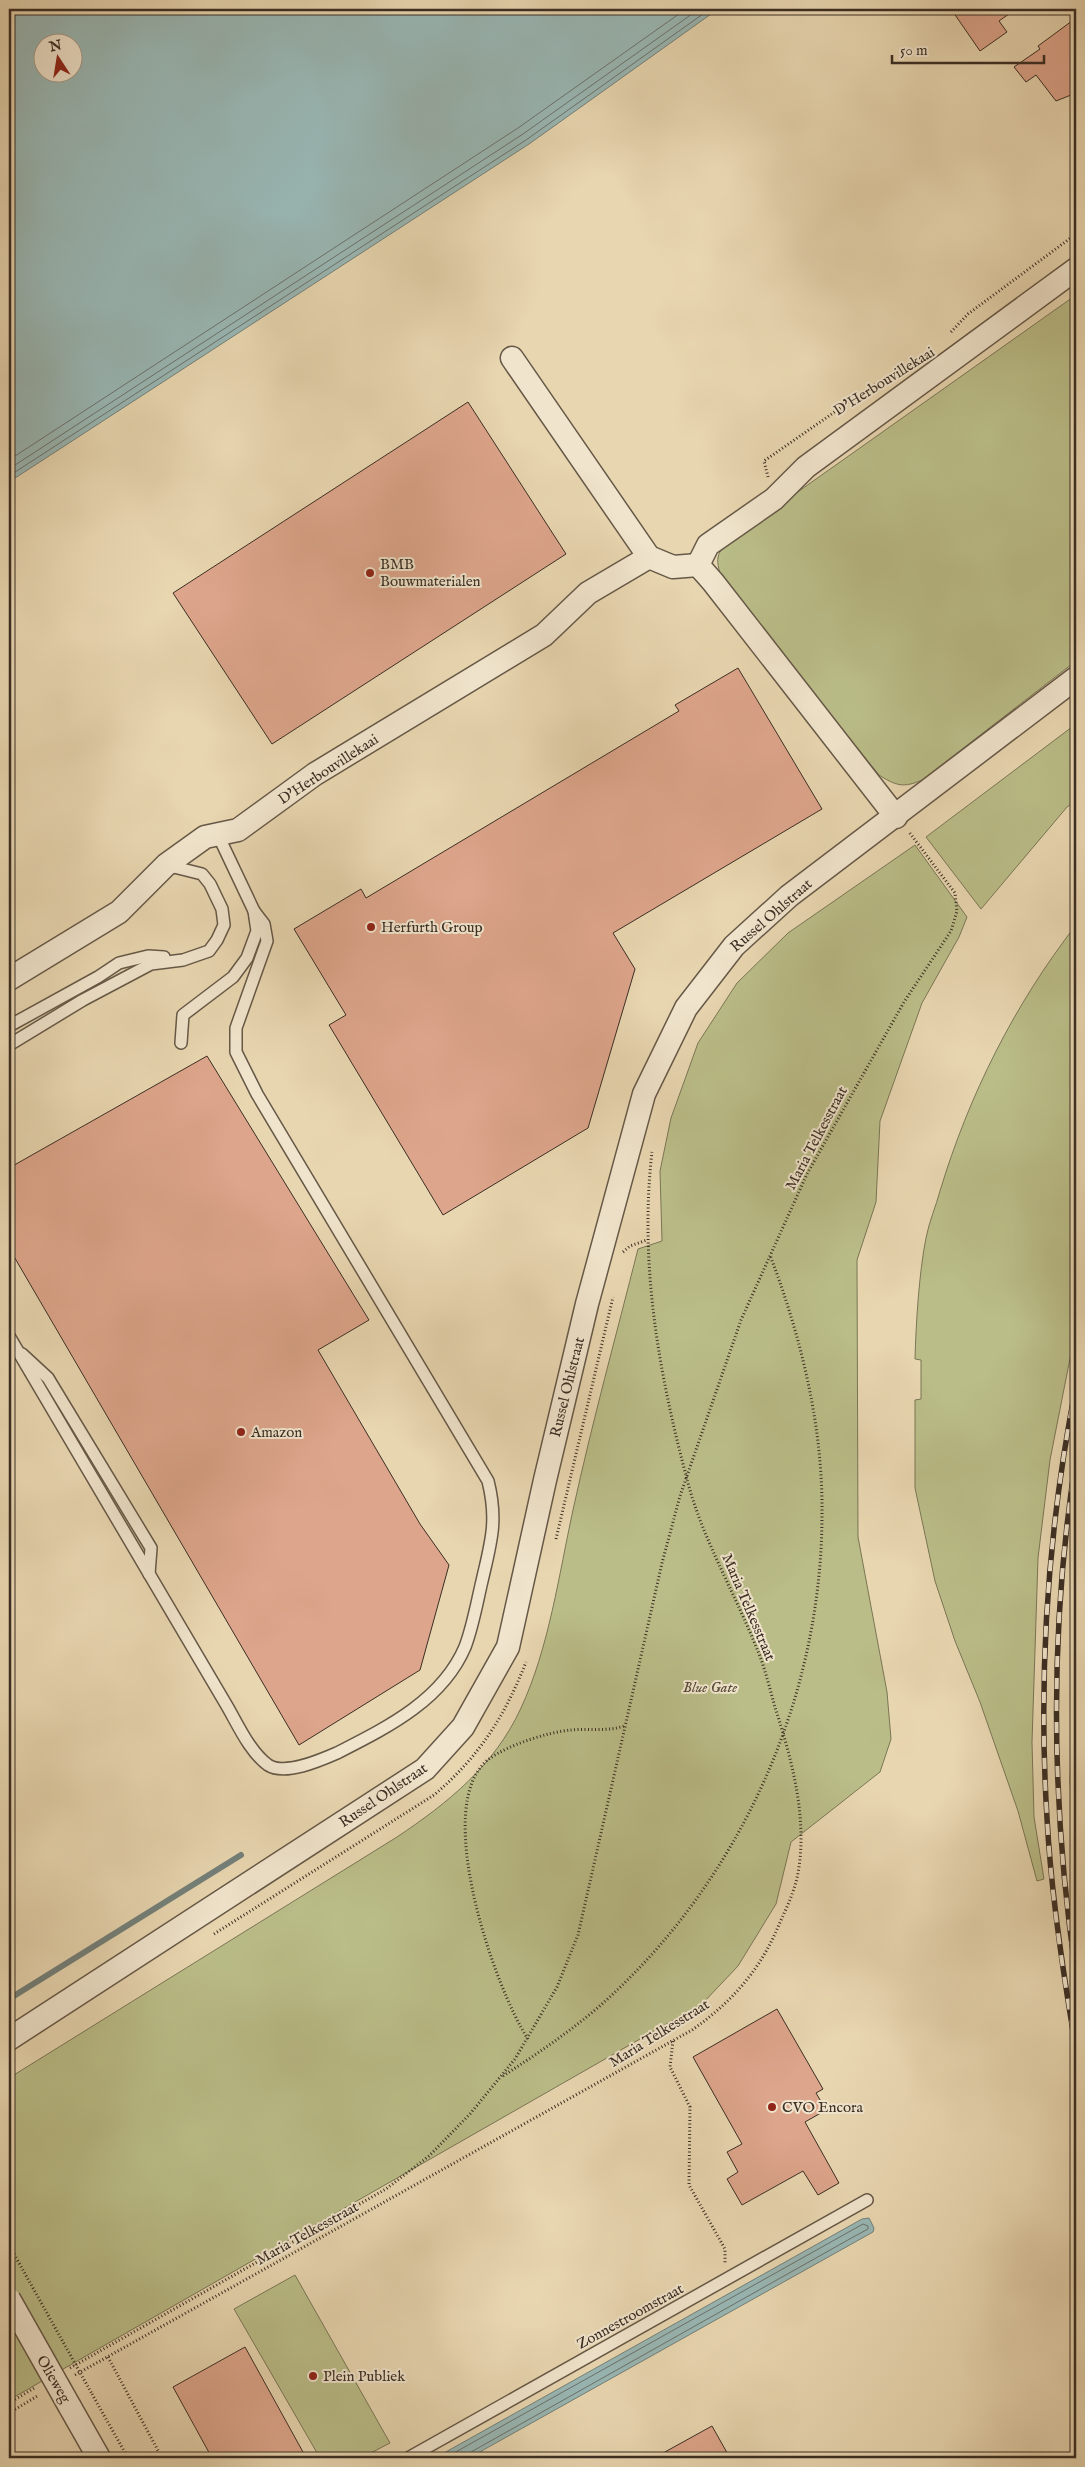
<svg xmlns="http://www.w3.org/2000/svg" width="1085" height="2467" viewBox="0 0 1085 2467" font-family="'IM FELL English',serif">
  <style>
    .green { fill: #babd88; stroke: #7a7656 }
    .water { fill: #99b7b4; stroke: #73807a; fill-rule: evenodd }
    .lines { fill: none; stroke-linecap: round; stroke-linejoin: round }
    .shore { stroke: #6a726c; stroke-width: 1 }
    .stream { stroke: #73807a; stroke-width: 6 }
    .building { fill: #dda58b; stroke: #3b2e24 }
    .service-casing { stroke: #665847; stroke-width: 14 }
    .minor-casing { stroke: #665847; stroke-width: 25 }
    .path { stroke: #3b2e24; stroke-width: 3; stroke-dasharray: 1 2.5; stroke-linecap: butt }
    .service { stroke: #f0e4cc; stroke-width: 11 }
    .minor { stroke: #f0e4cc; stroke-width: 22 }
    .rail-casing { stroke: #3b2e24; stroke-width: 5.5 }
    .rail { stroke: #f0e4cc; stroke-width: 4; stroke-dasharray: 11; stroke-linecap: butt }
    .minor-bridge-casing { stroke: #665847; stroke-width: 25; stroke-linecap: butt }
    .path-bridge { stroke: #3b2e24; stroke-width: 3; stroke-dasharray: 1 2.5; stroke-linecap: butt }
    .minor-bridge { stroke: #f0e4cc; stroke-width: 22 }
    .poi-dot { fill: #8f2418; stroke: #f0e4cc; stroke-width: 2 }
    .labels { text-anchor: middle; stroke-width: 4; stroke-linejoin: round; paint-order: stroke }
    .street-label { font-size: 15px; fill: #3b2e24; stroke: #f0e4cc }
    .poi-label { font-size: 15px; fill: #3b2e24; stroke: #f0e4cc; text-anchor: start }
    .park-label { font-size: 15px; font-style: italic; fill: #544b38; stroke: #f0e4cc }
  </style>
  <rect width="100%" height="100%" fill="#e8d6b0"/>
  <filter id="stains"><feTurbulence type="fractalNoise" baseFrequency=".004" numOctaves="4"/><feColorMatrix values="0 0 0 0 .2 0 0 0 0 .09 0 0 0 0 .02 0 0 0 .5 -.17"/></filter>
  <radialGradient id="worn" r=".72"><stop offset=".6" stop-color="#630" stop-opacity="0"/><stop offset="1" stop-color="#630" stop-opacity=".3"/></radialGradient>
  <g class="green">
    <path d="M1076,295V661L922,780C904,788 896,786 879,775L723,581C713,556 717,551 737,535Z"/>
    <path d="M1076,724V801L1067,807L981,909L926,837Z"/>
    <path d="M915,845L967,917L959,937L922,1003L880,1121L876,1202L857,1260L858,1537L887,1692L891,1739L880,1772L791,1842L776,1904L738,1966L703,2003L9,2400V2078L397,1837C448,1803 495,1765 521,1708C549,1648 559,1574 573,1510C592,1423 616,1336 638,1249L662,1241L660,1171L671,1118L698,1043L737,983L788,933Z"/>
    <path d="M1076,925V1328L1050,1460L1038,1558L1032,1742L1034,1817L1044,1879L1037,1881L1018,1811L980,1702L955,1641L935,1581L915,1488V1400L921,1399V1360L915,1359C916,1323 919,1273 926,1238C929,1222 936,1206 940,1191C969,1095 1014,1005 1076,925Z"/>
    <path d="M1076,1604V1861L1070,1781Z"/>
    <path d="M295,2275L390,2443L361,2458H320L234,2309Z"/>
  </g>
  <g class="water">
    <path d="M9,9H718L529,144L9,482ZM42,42H72V72H42Z"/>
    <path d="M869,2218L874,2228L873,2232L469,2458H435L862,2219Z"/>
  </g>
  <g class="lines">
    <g class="shore">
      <path d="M9,460L518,128L686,9"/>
      <path d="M9,469L523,134L699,9"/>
      <path d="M9,476L526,140L710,9"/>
      <path d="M445,2458L863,2224L868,2226V2229L855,2236L471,2452L468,2458"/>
    </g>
    <path class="stream" d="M9,1999L241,1855"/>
  </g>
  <g class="building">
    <path d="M951,9H1016L999,21L1007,32L980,51Z"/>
    <path d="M1076,18V93L1056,101L1036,75L1026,82L1014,67L1040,49L1038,46Z"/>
    <path d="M468,402L566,554L272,744L173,593Z"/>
    <path d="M738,668L822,809L613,933L635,969L588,1128L443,1215L329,1025L346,1015L294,929L361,889L366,898L679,711L675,705Z"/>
    <path d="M207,1056L369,1320L318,1350L420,1524L449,1565L420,1670L299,1745L9,1248V1168Z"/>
    <path d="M777,2009L823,2089L816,2093L826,2110L805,2122L839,2183L818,2195L803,2171L742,2205L727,2179L738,2172L727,2152L742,2144L693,2057Z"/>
    <path d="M245,2347L303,2452L291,2458H212L173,2387Z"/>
    <path d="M712,2426L730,2458H654Z"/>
  </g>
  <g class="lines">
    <defs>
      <g id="service">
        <path d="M9,1026L98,977L119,963L148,956L164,957"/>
        <path d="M181,1043L183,1015L233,977L247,958L257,931L254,911L218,835"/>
        <path d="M9,1045L83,1000L151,964L183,960L209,951L217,940L224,925L222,909L210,884L202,874L166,865"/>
        <path d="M9,1336L227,1706C238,1725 250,1752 268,1765C285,1776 321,1760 337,1753C386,1728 442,1701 465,1647C473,1626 477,1602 482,1581C491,1542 498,1521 488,1481L257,1094L236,1052V1028L267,941L264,924L254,911"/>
        <path d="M22,1354L48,1378L151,1548L149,1574"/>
        <path d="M408,2458L867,2200"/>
      </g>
      <g id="minor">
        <path d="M512,358L649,557L673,567L698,565"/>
        <path d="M698,565L708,545L774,499L806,467L1076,269"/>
        <path d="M698,565L713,582L896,817"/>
        <path d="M9,979L119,912L166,865L205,837L238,830L315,774L544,635L588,593L649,557"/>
        <path d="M9,2039L425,1769L463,1727L508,1647L545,1480L587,1304L644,1094L686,1008L734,946L789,896L1076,678"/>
        <path d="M70,2407L99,2458"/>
      </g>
    </defs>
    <use href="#service" class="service-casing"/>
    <use href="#minor" class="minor-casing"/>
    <g class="path">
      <path d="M951,332L968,314L1076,234"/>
      <path d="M768,477L764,461L869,388L898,371"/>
      <path d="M623,1252L630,1246L647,1240"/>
      <path d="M556,1539L613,1297"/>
      <path d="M214,1934L434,1795C479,1757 505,1716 526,1662"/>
      <path d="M528,2039C495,1989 430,1803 489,1759C508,1745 548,1732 571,1730C589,1728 607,1732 624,1726"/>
      <path d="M673,2041L670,2067L690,2107L689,2185L725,2249V2263"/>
      <path d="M9,2064L15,2060"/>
      <path d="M503,2076C537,2054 571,2031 602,2004C740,1881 822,1698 822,1514C823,1426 801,1337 770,1255"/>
      <path d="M108,2357L162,2458"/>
      <path d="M70,2368L386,2189L429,2156L470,2114L515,2059L557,1987L578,1935L662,1563L680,1496L741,1320L807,1174L904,1002L951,931L957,911L955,893L909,832"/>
      <path d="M75,2375L692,2030C731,2003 760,1970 778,1927C785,1911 793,1895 797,1878C809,1822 792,1760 775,1707C769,1686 764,1664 755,1644C733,1590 703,1539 688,1483C659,1375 639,1264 652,1152"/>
      <path d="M92,2394L128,2458"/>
      <path d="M9,2403L36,2387"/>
      <path d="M9,2413L39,2395"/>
    </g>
    <use href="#service" class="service"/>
    <use href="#minor" class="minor"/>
    <defs>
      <g id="rail">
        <path d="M1076,1386C1048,1528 1038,1673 1047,1818C1051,1895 1063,1973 1076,2049"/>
        <path d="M1076,1459C1049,1630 1051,1803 1076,1975"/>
      </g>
    </defs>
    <use href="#rail" class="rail-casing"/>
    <use href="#rail" class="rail"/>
    <defs>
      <path id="minor-bridge" d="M9,2299L70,2407"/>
    </defs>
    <use href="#minor-bridge" class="minor-bridge-casing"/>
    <path class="path-bridge" d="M9,2245L92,2394"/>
    <use href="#minor-bridge" class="minor-bridge"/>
  </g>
  <g class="poi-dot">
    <circle cx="370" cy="573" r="5"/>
    <circle cx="371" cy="927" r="5"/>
    <circle cx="241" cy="1432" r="5"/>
    <circle cx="772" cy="2107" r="5"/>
    <circle cx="313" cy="2376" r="5"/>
  </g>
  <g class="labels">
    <g class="street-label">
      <text transform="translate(884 381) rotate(-32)" y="5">D'Herbouvillekaai</text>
      <text transform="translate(328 769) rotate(-33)" y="5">D'Herbouvillekaai</text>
      <text transform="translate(771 915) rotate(-41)" y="5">Russel Ohlstraat</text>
      <text transform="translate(816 1138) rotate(-62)" y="5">Maria Telkesstraat</text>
      <text transform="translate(567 1387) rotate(-76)" y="5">Russel Ohlstraat</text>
      <text transform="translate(749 1607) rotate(67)" y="5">Maria Telkesstraat</text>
      <text transform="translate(383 1795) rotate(-34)" y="5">Russel Ohlstraat</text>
      <text transform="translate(659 2033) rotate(-32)" y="5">Maria Telkesstraat</text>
      <text transform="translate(307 2233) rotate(-29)" y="5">Maria Telkesstraat</text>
      <text transform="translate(630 2316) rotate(-29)" y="5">Zonnestroomstraat</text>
      <text transform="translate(54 2379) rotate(60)" y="5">Olieweg</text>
    </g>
    <g class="poi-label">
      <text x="380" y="569">BMB<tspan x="380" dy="17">Bouwmaterialen</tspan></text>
      <text x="381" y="932">Herfurth Group</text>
      <text x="251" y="1437">Amazon</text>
      <text x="782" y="2112">CVO Encora</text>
      <text x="323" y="2381">Plein Publiek</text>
    </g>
    <g class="park-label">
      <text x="710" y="1692">Blue Gate</text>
    </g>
  </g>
  <rect width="1085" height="2467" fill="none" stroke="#e8d6b0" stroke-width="30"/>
  <rect x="10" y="10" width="1065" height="2447" fill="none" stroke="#3b2e24" stroke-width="2.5"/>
  <rect x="15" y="15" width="1055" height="2437" fill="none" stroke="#3b2e24"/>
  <g transform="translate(58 58) rotate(348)"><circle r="24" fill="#f0e4cc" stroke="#a89b89"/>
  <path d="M0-4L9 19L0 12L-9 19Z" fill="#8f2418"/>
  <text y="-8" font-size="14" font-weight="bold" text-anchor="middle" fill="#3b2e24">N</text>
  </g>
  <path d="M892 55v8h152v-8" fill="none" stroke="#3b2e24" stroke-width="2.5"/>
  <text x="900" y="55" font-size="15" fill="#3b2e24" stroke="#f0e4cc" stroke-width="4" paint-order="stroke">50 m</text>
  <rect width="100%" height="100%" filter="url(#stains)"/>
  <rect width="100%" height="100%" fill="url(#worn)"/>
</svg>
